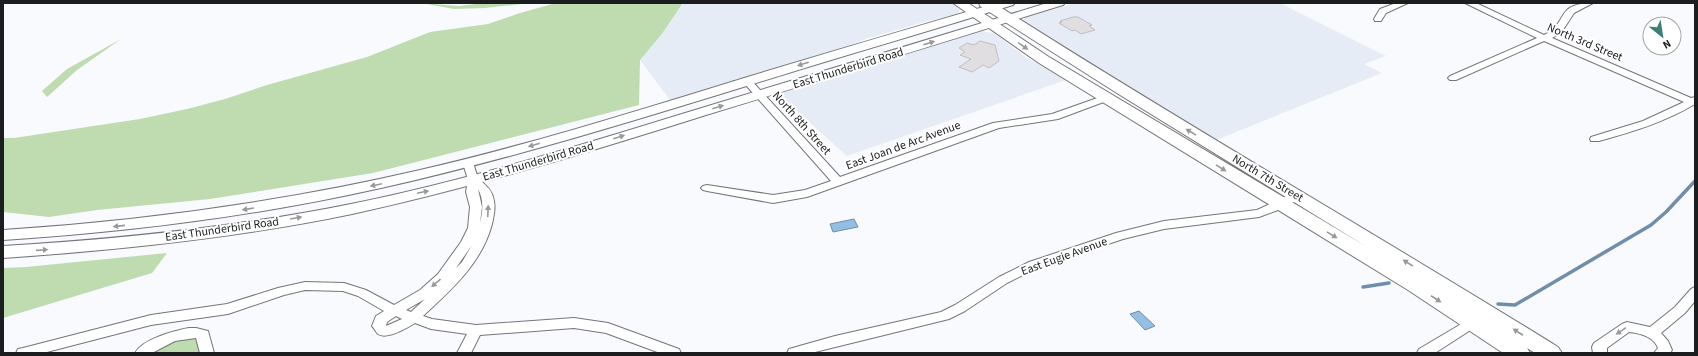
<svg xmlns="http://www.w3.org/2000/svg" width="1698" height="356" viewBox="0 0 1698 356" font-family="'Source Sans 3',sans-serif">
  <style>
    .built { fill: #e6ecf6 }
    .green { fill: #bedcaf }
    .water { fill: #94bfe4; stroke: #708ea9 }
    .lines { fill: none; stroke-linecap: round; stroke-linejoin: round }
    .stream { stroke: #708ea9; stroke-width: 3.5 }
    .building { fill: #e1dee2; stroke: #c0bec1 }
    .minor-casing { stroke: #737578; stroke-width: 2 }
    .secondary-casing { stroke: #737578; stroke-width: 2 }
    .primary-casing { stroke: #737578; stroke-width: 2 }
    .minor { fill: #fff; fill-rule: evenodd }
    .secondary { fill: #fff; fill-rule: evenodd }
    .primary { fill: #fff; fill-rule: evenodd }
    .oneway { fill: #99999a }
    .labels { text-anchor: middle; stroke-width: 4; stroke-linejoin: round; paint-order: stroke }
    .street-label { font-size: 12px; fill: #1c1d1e; stroke: #fff }
  </style>
  <rect width="100%" height="100%" fill="#f8fafe"/>
  <g class="built">
    <path d="M684,3H951L960,10L956,15L924,22L865,39L850,46L670,100L640,60Z"/>
    <path d="M1075,3H1280L1386,56L1364,64L1382,73L1214,141L1022,21L1026,17Z"/>
    <path d="M980,31L994,33L1027,58L1041,65L1066,80L847,156L778,94Z"/>
  </g>
  <g class="green">
    <path d="M421,3L459,6L485,3H530L485,8L454,9Z"/>
    <path d="M556,3H683L661,35L640,60L639,105L373,173L210,199L97,210L49,217L3,212V138H14L140,119L187,109L225,99L267,85L367,57L430,32L488,24L520,13Z"/>
    <path d="M121,39L77,70L47,97L42,91L67,69Z"/>
    <path d="M167,253L152,273L3,318V268L26,267Z"/>
    <path d="M197,332L207,353H142Z"/>
  </g>
  <g class="water">
    <path d="M854,219L858,227L833,232L830,224Z"/>
    <path d="M1139,311L1155,326L1145,330L1130,314Z"/>
  </g>
  <g class="lines">
    <g class="stream">
      <path d="M1363,287L1389,283"/>
      <path d="M1498,304L1515,305L1651,225L1666,212L1695,181"/>
    </g>
  </g>
  <g class="building">
    <path d="M1073,17H1078L1092,25L1089,26L1095,30L1081,34L1075,30L1072,31L1059,23L1062,22L1060,21Z"/>
    <path d="M980,41L995,45L999,61L989,68L983,65L972,72L959,67L971,59L960,55L965,52L959,48L967,43L974,45Z"/>
  </g>
  <g class="lines">
    <defs>
      <g id="minor">
        <path d="M1396,3H1408L1386,13L1381,21H1375L1374,19L1380,9Z"/>
        <path d="M1465,3H1476L1544,35C1569,24 1554,3 1593,3L1574,13L1561,33L1552,38L1691,98L1695,97V104C1665,122 1632,132 1599,141H1591L1590,139L1591,137L1643,121L1684,102L1544,41L1456,80H1450L1448,78L1450,76L1537,38Z"/>
        <path d="M747,78L750,79L840,177L993,123L1052,114L1106,95L1111,98L1109,100L1058,119L999,128L807,197L773,203L707,191L703,190L701,188L703,186L707,185L773,195L805,190L831,181L744,83L742,81Z"/>
        <path d="M468,160L472,161C475,166 475,173 479,178C483,184 491,188 493,197C496,206 494,215 492,224C482,263 451,290 423,316L432,319L476,325L574,318L608,323L679,349L681,353H660L606,333L574,328L480,335L471,353H457L467,334L431,329L415,323C407,328 387,340 378,334C376,332 374,328 372,326L376,316L384,311L358,296L343,291L305,290L284,295L228,314L151,325L43,353H16L18,349L23,348L151,315L227,304L278,288L305,282L344,283L366,290L394,305L420,290L438,274L461,242L468,228L470,207L466,192L468,180L463,163ZM478,189C484,200 483,211 480,223L482,207ZM472,245L462,262L453,271L456,268ZM425,299L411,312L406,310ZM396,316L402,319L386,326L387,322Z"/>
        <path d="M1296,192L1300,193L1302,196L1300,199L1278,210L1259,217L1164,229L1123,239L1037,268L1007,283L965,311L949,319L811,353H787L789,349L835,336L941,312L955,305L999,277L1029,262L1116,233L1164,221L1257,210Z"/>
        <path d="M1695,287V301L1685,313L1661,333L1668,341L1672,350L1670,353H1654L1658,348C1654,337 1640,333 1629,332L1607,348V353H1593L1592,347L1594,343L1622,324L1627,322L1650,327L1675,307L1691,289Z"/>
        <path d="M1478,314L1483,316L1485,319L1483,322L1435,353H1417L1419,349Z"/>
        <path d="M189,328H196L208,331L214,353H200L196,338L175,341L152,353H135C143,339 173,331 189,328Z"/>
      </g>
      <g id="secondary">
        <path d="M997,3H1015L1013,5C926,32 839,57 753,84C630,122 506,160 381,188C256,216 130,232 3,240V230C143,221 282,202 420,170C528,145 634,112 741,79C826,53 911,28 997,3Z"/>
        <path d="M1047,3H1065L1063,5C944,42 825,79 706,115C589,152 472,188 352,214C237,238 120,250 3,258V246C120,239 237,227 351,204C468,180 582,145 695,110C813,74 930,39 1047,3Z"/>
      </g>
      <path id="primary" d="M953,3H968L1049,57L1367,247L1120,95L980,6L979,3H994C1180,122 1371,231 1558,347L1562,353H1535L1527,348L1530,353H1503L1408,290L1039,63Z"/>
    </defs>
    <use href="#minor" class="minor-casing"/>
    <use href="#secondary" class="secondary-casing"/>
    <use href="#primary" class="primary-casing"/>
    <use href="#minor" class="minor"/>
    <use href="#secondary" class="secondary"/>
    <use href="#primary" class="primary"/>
  </g>
  <defs><path id="oneway-solid" d="M-6-.8H1V-3.2L6.5 0L1 3.2V.8H-6Z"/></defs>
  <g class="oneway">
    <use href="#oneway-solid" transform="translate(929 43) rotate(-17)"/>
    <use href="#oneway-solid" transform="translate(1023 46) rotate(35)"/>
    <use href="#oneway-solid" transform="translate(803 64) rotate(163)"/>
    <use href="#oneway-solid" transform="translate(718 107) rotate(-17)"/>
    <use href="#oneway-solid" transform="translate(1191 132) rotate(-149)"/>
    <use href="#oneway-solid" transform="translate(619 137) rotate(-17)"/>
    <use href="#oneway-solid" transform="translate(534 145) rotate(164)"/>
    <use href="#oneway-solid" transform="translate(1221 168) rotate(32)"/>
    <use href="#oneway-solid" transform="translate(376 185) rotate(168)"/>
    <use href="#oneway-solid" transform="translate(423 192) rotate(-12)"/>
    <use href="#oneway-solid" transform="translate(248 209) rotate(171)"/>
    <use href="#oneway-solid" transform="translate(488 211) rotate(-88)"/>
    <use href="#oneway-solid" transform="translate(296 218) rotate(-10)"/>
    <use href="#oneway-solid" transform="translate(119 226) rotate(174)"/>
    <use href="#oneway-solid" transform="translate(1332 235) rotate(31)"/>
    <use href="#oneway-solid" transform="translate(42 250) rotate(-4)"/>
    <use href="#oneway-solid" transform="translate(1408 263) rotate(-148)"/>
    <use href="#oneway-solid" transform="translate(436 283) rotate(139)"/>
    <use href="#oneway-solid" transform="translate(1436 299) rotate(33)"/>
    <use href="#oneway-solid" transform="translate(1621 331) rotate(146)"/>
    <use href="#oneway-solid" transform="translate(1518 332) rotate(-147)"/>
  </g>
  <g class="labels">
    <g class="street-label">
      <text transform="translate(1585 42) rotate(23)" y="4">North 3rd Street</text>
      <text transform="translate(848 68) rotate(-17)" y="4">East Thunderbird Road</text>
      <text transform="translate(802 123) rotate(48)" y="4">North 8th Street</text>
      <text transform="translate(903 145) rotate(-20)" y="4">East Joan de Arc Avenue</text>
      <text transform="translate(538 161) rotate(-16)" y="4">East Thunderbird Road</text>
      <text transform="translate(1268 178) rotate(31)" y="4">North 7th Street</text>
      <text transform="translate(222 229) rotate(-8)" y="4">East Thunderbird Road</text>
      <text transform="translate(1064 256) rotate(-20)" y="4">East Eugie Avenue</text>
    </g>
  </g>
  <rect width="1698" height="356" fill="none" stroke="#1c1d1e" stroke-width="8"/>
  <g transform="translate(1662 36) rotate(150)"><circle r="19" fill="#ffffff" stroke="#a4a5a5"/>
  <path d="M0-3L7 15L0 10L-7 15Z" fill="#3c8176"/>
  <text y="-6" font-size="11" font-weight="bold" text-anchor="middle" fill="#1c1d1e">N</text>
  </g>
</svg>
